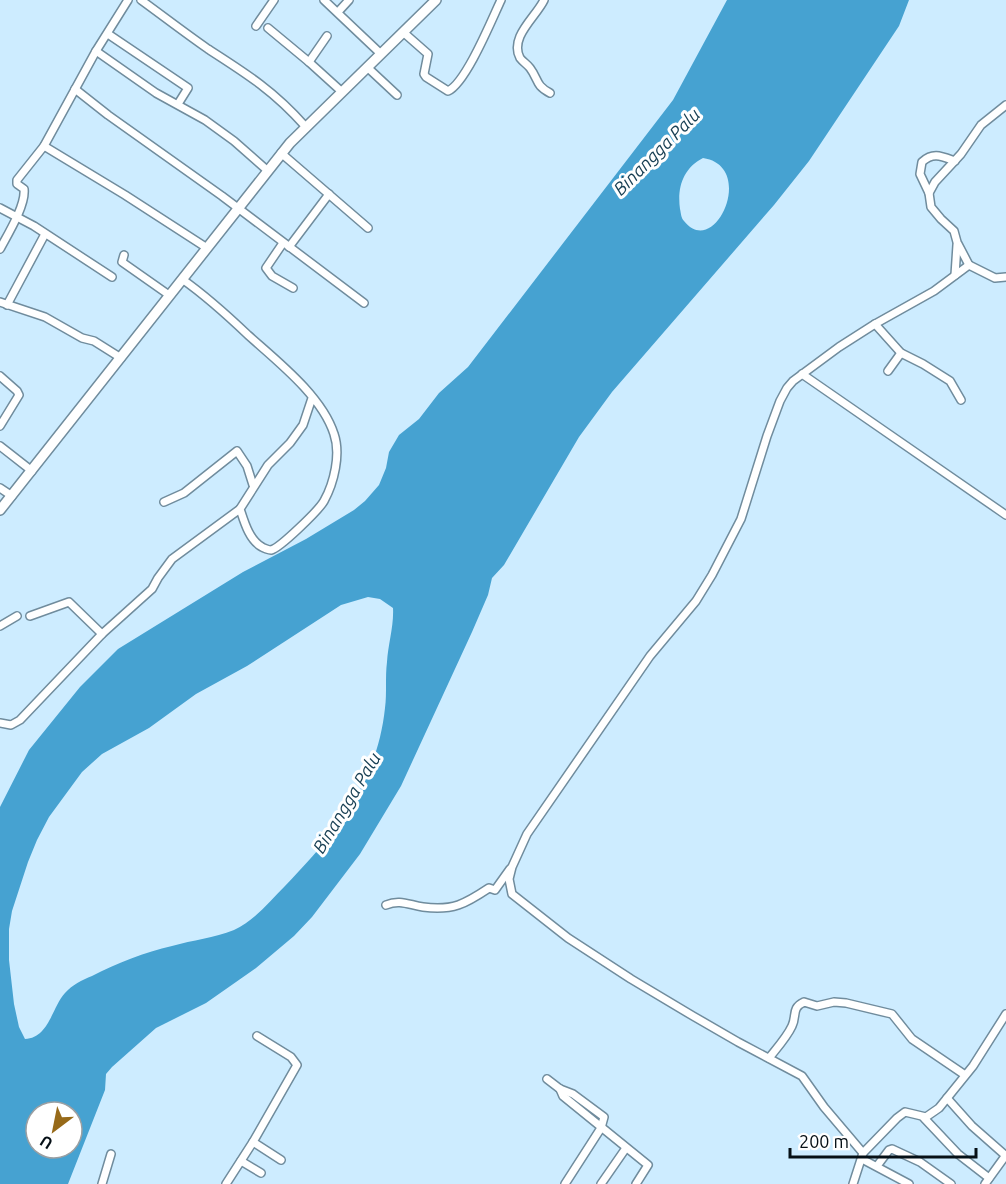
<svg xmlns="http://www.w3.org/2000/svg" width="1006" height="1184" viewBox="0 0 1006 1184" font-family="Ubuntu,sans-serif">
  <style>
    .water { fill: #46a2d1; fill-rule: evenodd }
    .lines { fill: none; stroke-linecap: round; stroke-linejoin: round }
    .street-casing { stroke: #708c9d; stroke-width: 10 }
    .secondary-casing { stroke: #708c9d; stroke-width: 12 }
    .street { stroke: #fff; stroke-width: 7 }
    .secondary { stroke: #fff; stroke-width: 9 }
    .labels { text-anchor: middle; stroke-width: 6; stroke-linejoin: round; paint-order: stroke }
    .water-label { font-size: 18px; font-style: italic; fill: #1a4155; stroke: #fff }
  </style>
  <rect width="100%" height="100%" fill="#cdecff"/>
  <path class="water" d="M727,0H909L899,26L809,161L774,205L612,392L579,437L504,565L492,578L488,595L472,632L401,786L360,854L312,917L294,936L256,968L206,1003L156,1028L112,1067L106,1074L105,1090L68,1184H0V807L29,750L80,687L118,649L243,572L306,539L354,510L365,501L379,485L386,468L389,452L399,435L419,419L439,393L468,367L673,100ZM703,158C757,166 715,260 684,221C681,218 681,213 680,209C677,188 683,168 703,158ZM368,597L380,599L393,608C394,626 388,644 387,662C385,677 387,693 385,708C377,783 336,833 285,886C270,901 254,921 234,930C214,938 193,940 172,946C145,952 117,963 92,976C82,980 72,985 65,993C52,1007 49,1038 25,1039L19,1027L14,1004L9,960V929L12,911L28,862L37,840L49,817L82,772L102,754L149,728L196,694L247,666L341,605ZM36,1112H72V1148H36Z"/>
  <g class="lines">
    <defs>
      <g id="street">
        <path d="M141,0C163,16 185,33 208,49C247,74 274,91 305,126"/>
        <path d="M324,0L381,54"/>
        <path d="M544,0C536,17 509,37 520,58C523,62 527,64 530,68C539,80 535,85 550,93"/>
        <path d="M338,12L349,0"/>
        <path d="M256,26L274,0"/>
        <path d="M268,28L309,62L341,91"/>
        <path d="M403,32L428,54L424,74L426,77L448,91C466,83 492,19 501,0"/>
        <path d="M108,34L188,88L178,104"/>
        <path d="M96,51L156,93L205,120L234,141L268,171"/>
        <path d="M309,62L327,36"/>
        <path d="M367,67L397,95"/>
        <path d="M75,89L108,115L222,196L364,303"/>
        <path d="M44,146L125,195L207,248"/>
        <path d="M281,153L368,228"/>
        <path d="M929,193L920,174L922,162C933,152 941,156 955,161"/>
        <path d="M0,208L34,226L112,277"/>
        <path d="M283,243L266,268L272,276L293,288"/>
        <path d="M289,247L329,194"/>
        <path d="M0,249C8,234 26,205 24,189L17,184V180L44,146L96,51L128,0"/>
        <path d="M124,255L122,262L169,295"/>
        <path d="M969,265L957,242L954,231L941,219L931,207L929,193L935,182L961,154L981,125L1006,105"/>
        <path d="M955,275L957,245"/>
        <path d="M182,279C206,296 227,315 248,335C277,361 322,396 334,434C341,454 334,483 324,501C319,510 280,548 271,550C269,550 263,548 262,547C249,540 244,521 240,509L268,465L290,443L303,425L312,398"/>
        <path d="M0,302L45,317L82,338L94,341L121,358"/>
        <path d="M7,305L45,234"/>
        <path d="M875,324L901,353L923,364L950,381L961,400"/>
        <path d="M888,371L901,353"/>
        <path d="M802,374L1006,515"/>
        <path d="M0,376L17,391L19,395L0,426"/>
        <path d="M0,446L32,471"/>
        <path d="M0,488L12,496"/>
        <path d="M164,502L184,493L237,451L247,466L253,485"/>
        <path d="M30,616L69,602L102,634"/>
        <path d="M0,626L17,616"/>
        <path d="M0,723L11,725L20,720L102,634L152,589L158,578L172,559L240,509"/>
        <path d="M386,905C400,899 409,905 423,907C453,911 465,904 489,888L495,890L510,869"/>
        <path d="M257,1036L291,1057L297,1065L253,1142L281,1160"/>
        <path d="M769,1058C777,1048 787,1037 792,1026C797,1016 791,1008 804,1002L817,1006L834,1002L846,1003L892,1014L912,1039L965,1075"/>
        <path d="M547,1079L560,1089L573,1094L604,1117L601,1128L565,1184"/>
        <path d="M560,1089L563,1096L648,1165L636,1184"/>
        <path d="M947,1098L972,1126L1006,1156"/>
        <path d="M924,1118L958,1154L989,1178"/>
        <path d="M863,1153L824,1107L802,1076L738,1042L693,1016L631,979L568,938L512,894L509,879L512,867L527,834L650,656L696,601L712,575L741,519L767,436L780,401L787,388L793,381L839,347L875,324L934,291L969,265L995,278L1006,277"/>
        <path d="M862,1159L909,1184"/>
        <path d="M241,1161L261,1173"/>
        <path d="M877,1166L889,1150L892,1149L920,1162L951,1184"/>
        <path d="M102,1184L111,1154"/>
        <path d="M226,1184L253,1142"/>
        <path d="M601,1184L626,1148"/>
        <path d="M853,1184L863,1153L897,1118L905,1112L926,1117L939,1108L973,1066L1006,1014"/>
        <path d="M985,1184L1006,1155"/>
      </g>
      <path id="secondary" d="M0,510L290,143L436,0"/>
    </defs>
    <use href="#street" class="street-casing"/>
    <use href="#secondary" class="secondary-casing"/>
    <use href="#street" class="street"/>
    <use href="#secondary" class="secondary"/>
  </g>
  <g class="labels">
    <g class="water-label">
      <text transform="translate(657 152) rotate(-45)" y="6">Binangga Palu</text>
      <text transform="translate(347 803) rotate(-59)" y="6">Binangga Palu</text>
    </g>
  </g>
  <g transform="translate(54 1130) rotate(212)"><circle r="28" fill="#ffffff" stroke="#9b9fa2" stroke-width="1.5"/>
  <path d="M0-4.5L10 22L0 15L-10 22Z" fill="#976a19"/>
  <text y="-9" font-size="16" font-weight="bold" text-anchor="middle" fill="#061016">U</text>
  </g>
  <path d="M790 1148v9h186v-9" fill="none" stroke="#061016" stroke-width="3"/>
  <text x="799" y="1148" font-size="18" fill="#061016" stroke="#ffffff" stroke-width="4.5" paint-order="stroke">200 m</text>
</svg>
